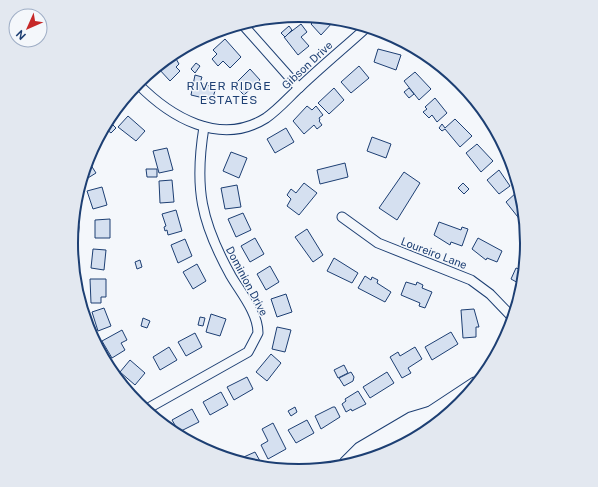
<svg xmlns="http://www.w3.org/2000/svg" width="598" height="487" viewBox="0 0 598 487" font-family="'Public Sans',sans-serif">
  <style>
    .building { fill: #d5e0f0; stroke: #1d3f73 }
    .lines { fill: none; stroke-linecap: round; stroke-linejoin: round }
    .street-casing { stroke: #1d3f73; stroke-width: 11 }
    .secondary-casing { stroke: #1d3f73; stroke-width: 15 }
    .street { stroke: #f4f7fb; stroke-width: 9 }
    .secondary { stroke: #f4f7fb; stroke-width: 13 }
    .labels { text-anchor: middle; stroke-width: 3; stroke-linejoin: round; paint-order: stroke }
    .street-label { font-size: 11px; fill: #1d3f73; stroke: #f4f7fb }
    .neighbourhood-label { font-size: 12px; letter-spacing: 1px; fill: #1d3f73; stroke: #f4f7fb }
    .rim { fill: none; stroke: #1d3f73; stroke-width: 2 }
  </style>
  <rect width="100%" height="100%" fill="#f4f7fb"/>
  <g class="building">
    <path d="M317,18L333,22L321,35L311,24Z"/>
    <path d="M301,24L307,32L301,37L309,46L298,55L284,37Z"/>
    <path d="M289,26L292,30L285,37L281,33Z"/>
    <path d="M217,31L218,32L207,42L203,38Z"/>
    <path d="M225,39L241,57L230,68L223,61L218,66L212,59L217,54L213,50Z"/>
    <path d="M378,49L401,55L396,70L374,62Z"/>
    <path d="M175,57L179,64L176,67L180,71L170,81L158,68Z"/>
    <path d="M196,63L200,66L195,73L191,69Z"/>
    <path d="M359,66L369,78L351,93L341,82Z"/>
    <path d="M250,69L260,80L244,95L234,85Z"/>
    <path d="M415,72L431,89L419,100L404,81Z"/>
    <path d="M195,75L202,77L200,83L216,88L212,100L191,95Z"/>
    <path d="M334,88L344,100L329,114L318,103Z"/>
    <path d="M409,88L414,94L409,98L404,92Z"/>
    <path d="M435,98L447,113L437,122L432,115L429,118L423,112L427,109L425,107Z"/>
    <path d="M307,106L312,110L316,106L323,115L319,118L320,120L319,121L322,125L317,129L314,125L304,134L293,121Z"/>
    <path d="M128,116L145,131L136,141L118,127Z"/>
    <path d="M455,119L472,136L460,147L445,129L442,131L439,128L442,124L445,128Z"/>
    <path d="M111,123L116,128L111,133L106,129Z"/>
    <path d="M286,128L294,142L275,153L267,139Z"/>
    <path d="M372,137L391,144L386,158L367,151Z"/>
    <path d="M477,144L493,161L481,172L466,153Z"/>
    <path d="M167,148L173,170L159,173L153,151Z"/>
    <path d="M231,152L247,158L239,178L223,171Z"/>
    <path d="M87,159L96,173L83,181Z"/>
    <path d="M345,163L348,177L320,184L317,170Z"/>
    <path d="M146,169H157V177H147Z"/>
    <path d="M499,170L510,186L499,194L487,180Z"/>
    <path d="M404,172L420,183L397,220L379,208Z"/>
    <path d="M172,180L174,202L160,203L159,181Z"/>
    <path d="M304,183L317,193L299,215L287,206L291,199L287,195L291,189L296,193Z"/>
    <path d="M463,183L469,189L464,194L458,188Z"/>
    <path d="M237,185L241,207L225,209L221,188Z"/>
    <path d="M102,187L107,205L93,209L87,191Z"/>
    <path d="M517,192L523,219L521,221L506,202Z"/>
    <path d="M176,210L182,231L168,235L167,230L165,231L164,227L166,226L162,214Z"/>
    <path d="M243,213L251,230L236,237L228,219Z"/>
    <path d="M110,219V238H95V220Z"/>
    <path d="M439,222L461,230L462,227L468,229L462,246L451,242L450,245L434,235Z"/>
    <path d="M307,229L323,255L313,262L295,237Z"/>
    <path d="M255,238L264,254L250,262L241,246Z"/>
    <path d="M478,238L502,251L497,262L487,258L486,260L472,249Z"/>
    <path d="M185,239L192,256L178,263L171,245Z"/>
    <path d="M93,249L106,250L104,270L91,268Z"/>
    <path d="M334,258L358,273L352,283L327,271Z"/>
    <path d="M140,260L142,267L137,269L135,262Z"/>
    <path d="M197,264L206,281L193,289L183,272Z"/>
    <path d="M270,266L279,282L266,290L257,274Z"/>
    <path d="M516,268L522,270L520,284L511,279Z"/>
    <path d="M365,276L371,280L372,277L378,280L377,283L391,292L385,302L358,288Z"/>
    <path d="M90,279H106V297H101V303H91Z"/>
    <path d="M406,282L416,285L417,282L423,285L422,288L432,292L425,308L419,306L420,303L401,295Z"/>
    <path d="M286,294L292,312L277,317L271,299Z"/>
    <path d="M104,308L111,326L98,331L92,312Z"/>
    <path d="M474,309L479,327H476V337L463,338L461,310Z"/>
    <path d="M211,314L226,319L220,336L206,332Z"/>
    <path d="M200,317L205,318L203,326L198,325Z"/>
    <path d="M143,318L150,321L147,328L141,326Z"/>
    <path d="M277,327L291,330L285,352L272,349Z"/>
    <path d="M122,330L127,340L121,343L125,350L112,358L102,341Z"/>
    <path d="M451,332L458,344L432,360L425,347Z"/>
    <path d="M195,333L202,347L186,356L178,342Z"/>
    <path d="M169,347L177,360L160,370L153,357Z"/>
    <path d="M415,347L422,359L408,368L411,373L402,378L390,357L398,352L400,356Z"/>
    <path d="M271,354L281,363L267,381L256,372Z"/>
    <path d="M130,360L145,373L135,385L120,372Z"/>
    <path d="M344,365L348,373L338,378L334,370Z"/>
    <path d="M351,372L354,377L353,381L344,386L339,378Z"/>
    <path d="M387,372L394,383L370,398L363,387Z"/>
    <path d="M247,377L253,389L234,400L227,387Z"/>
    <path d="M358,391L366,404L352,411L351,409L346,412L342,404L346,401L345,399Z"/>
    <path d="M221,392L228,405L210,415L203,402Z"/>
    <path d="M295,407L297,412L291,416L288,411Z"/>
    <path d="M333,407H335L340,417L321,429L315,416Z"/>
    <path d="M192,409L199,422L179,432L172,420Z"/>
    <path d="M307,420L314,433L296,443L288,430Z"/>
    <path d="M273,423L286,449L268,459L261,445L268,441L262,429Z"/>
    <path d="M255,452L260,461L255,463L237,460Z"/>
  </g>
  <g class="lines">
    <defs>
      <g id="street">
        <path d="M244,26L299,88"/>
        <path d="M457,80L466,89"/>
        <path d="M137,83C170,117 220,147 266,118C279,109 289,97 300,87C321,67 344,48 366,28"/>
        <path d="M342,217L378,243L471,280L490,294L513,318"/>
        <path d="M72,252L74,227"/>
        <path d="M145,410L248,352L258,333C258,313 241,293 231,276C201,222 194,188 204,127"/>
      </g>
      <g id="secondary">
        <path d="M352,461L368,457L419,428L431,413"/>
        <path d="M346,463L360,449L411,419L431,413L475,384"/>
      </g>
    </defs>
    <use href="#street" class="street-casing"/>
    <use href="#secondary" class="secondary-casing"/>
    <use href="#street" class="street"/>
    <use href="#secondary" class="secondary"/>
  </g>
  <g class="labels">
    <g class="street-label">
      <text transform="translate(307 65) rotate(-43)" y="4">Gibson Drive</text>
      <text transform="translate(434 253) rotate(21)" y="4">Loureiro Lane</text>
      <text transform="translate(247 281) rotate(62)" y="4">Dominion Drive</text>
    </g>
    <g class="neighbourhood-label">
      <text x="229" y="90">RIVER RIDGE<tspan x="229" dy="14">ESTATES</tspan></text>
    </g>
  </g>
  <path d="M0 0H598V487H0ZM78 243a221 221 0 1 1 442 0a221 221 0 1 1-442 0Z" fill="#e3e8f0" fill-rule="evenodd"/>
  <path class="rim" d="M78 243a221 221 0 1 1 442 0a221 221 0 1 1-442 0Z"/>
  <g transform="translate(28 28) rotate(225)"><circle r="19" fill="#f4f7fb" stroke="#9eadc5"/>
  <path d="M0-3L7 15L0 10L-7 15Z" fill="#c62828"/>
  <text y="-6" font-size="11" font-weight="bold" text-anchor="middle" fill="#1d3f73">N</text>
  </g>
</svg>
